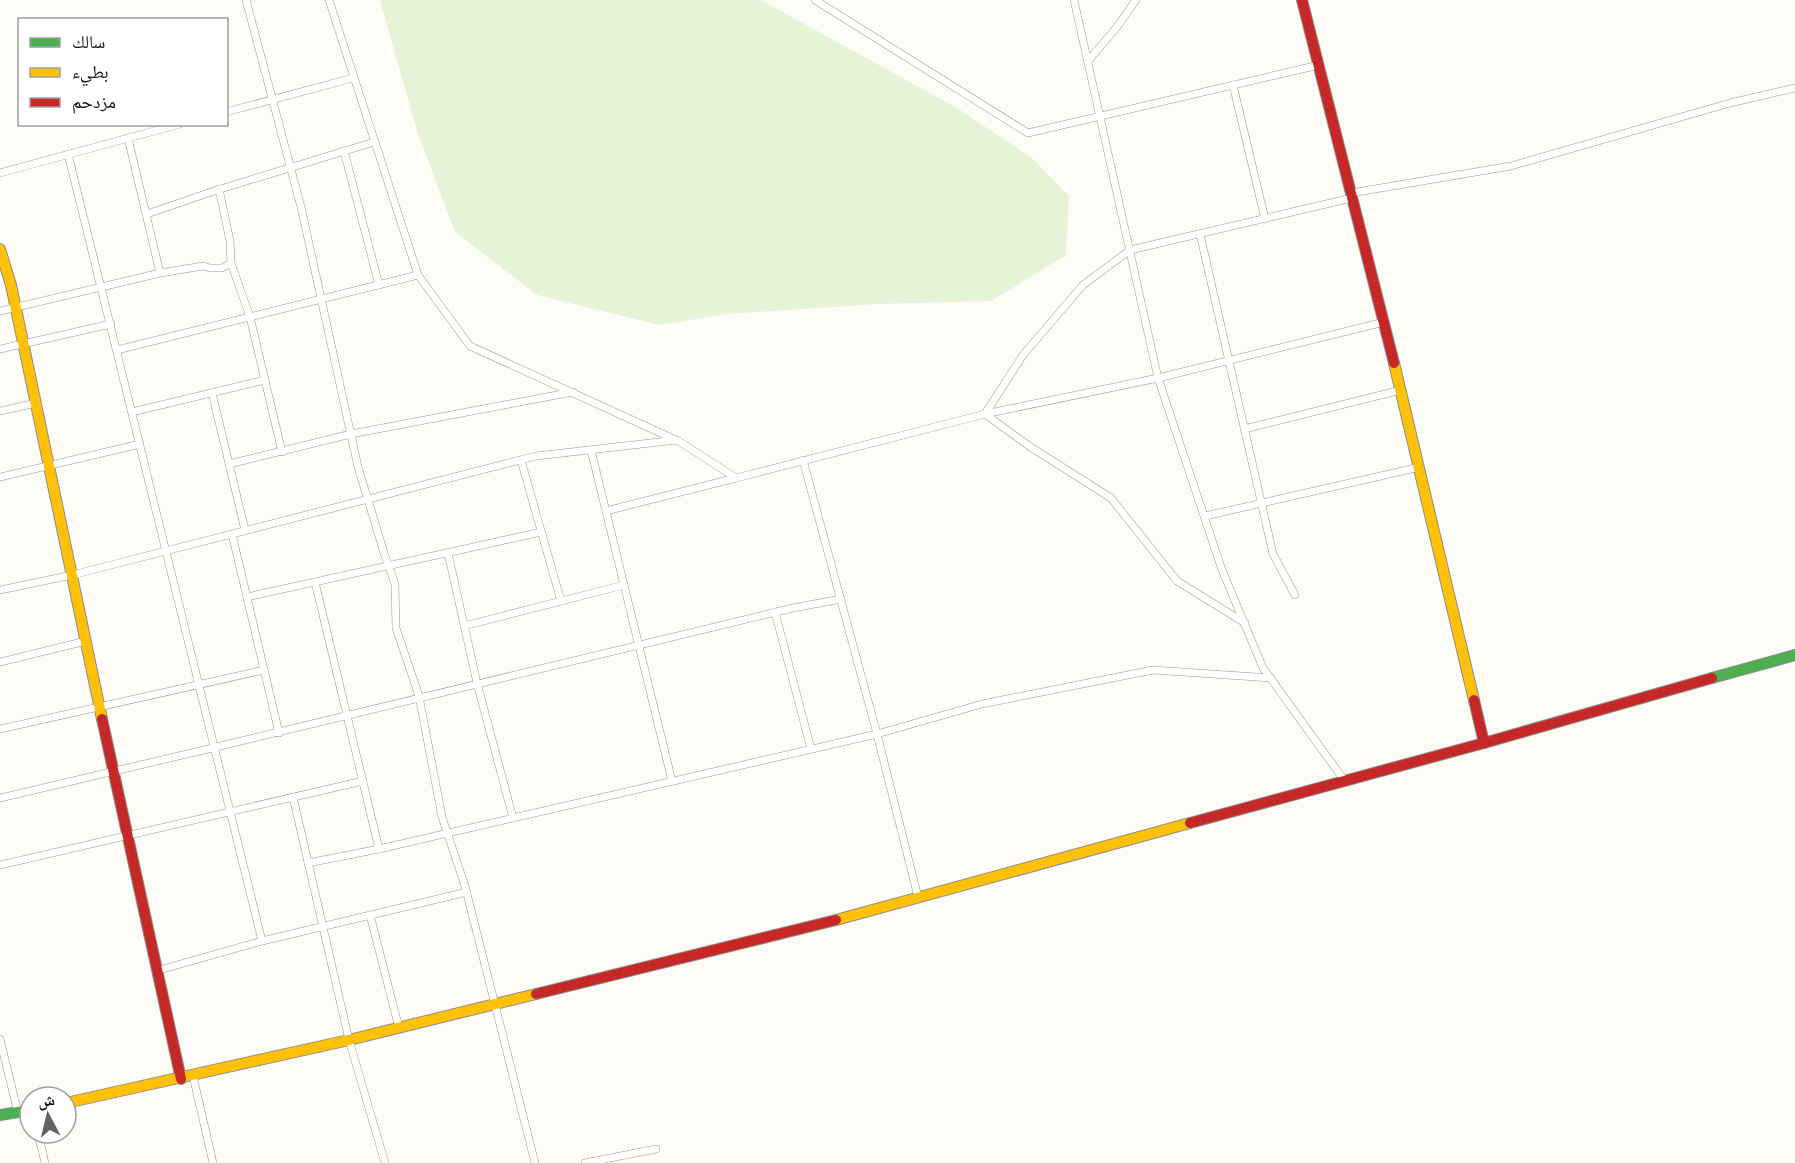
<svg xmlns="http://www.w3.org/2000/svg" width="1795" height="1163" viewBox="0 0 1795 1163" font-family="'Roboto Serif','Noto Naskh Arabic',serif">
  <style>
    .green { fill: #e7f3d7 }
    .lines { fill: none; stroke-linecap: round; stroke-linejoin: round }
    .street-casing { stroke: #979795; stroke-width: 8 }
    .fast-casing { stroke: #8e8d8b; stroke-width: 12 }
    .slow-casing { stroke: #8e8d8b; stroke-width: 12 }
    .jam-casing { stroke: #8e8d8b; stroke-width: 12 }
    .street { stroke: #fffffe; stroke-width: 7 }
    .fast { stroke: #4caf50; stroke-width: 10 }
    .slow { stroke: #ffc107; stroke-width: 10 }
    .jam { stroke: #c62828; stroke-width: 10 }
  </style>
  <rect width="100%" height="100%" fill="#fdfcf7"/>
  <path class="green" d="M380,0H761L955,107L1031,157L1069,196L1066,255L991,301L878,304L727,314L659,325L537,295L455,232L418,134Z"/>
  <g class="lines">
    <defs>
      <g id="street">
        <path d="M246,0L301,207L358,467L385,556L395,584L396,628L419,696L442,817L465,886L535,1163"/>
        <path d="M329,0L418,275L470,346L676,440"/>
        <path d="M815,0L1028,133L1319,65"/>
        <path d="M1074,0L1158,378L1222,570L1263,668L1344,780"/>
        <path d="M1088,61L1117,27L1136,0"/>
        <path d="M1233,85L1265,219"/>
        <path d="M226,112L353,78"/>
        <path d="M128,138L160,273"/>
        <path d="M344,151L379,285"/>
        <path d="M68,154L262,941"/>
        <path d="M0,173L180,124"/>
        <path d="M219,189L230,241L231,263L250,317L282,452"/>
        <path d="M1351,193L1511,166L1730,103L1795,88"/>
        <path d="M147,214L214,191L374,142"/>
        <path d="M1200,234L1273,554L1295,595"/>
        <path d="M0,311L160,273L203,266L210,268H222L231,263"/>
        <path d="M0,349L111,324"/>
        <path d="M117,350L418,275"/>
        <path d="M212,393L245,530"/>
        <path d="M0,411L36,403"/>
        <path d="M132,412L265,380"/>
        <path d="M1244,429L1401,390"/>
        <path d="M591,450L672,781"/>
        <path d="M521,460L561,601"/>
        <path d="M803,460L877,734L918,897"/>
        <path d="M229,464L351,434L573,392"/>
        <path d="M0,477L140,444"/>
        <path d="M606,511L736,478"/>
        <path d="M1205,516L1420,467"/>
        <path d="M232,534L279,733"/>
        <path d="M448,553L477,683L513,818"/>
        <path d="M315,582L379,849"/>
        <path d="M0,590L72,575L536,456L677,440L736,478L985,414L1158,378L1384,322"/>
        <path d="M247,597L541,532"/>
        <path d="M775,612L811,749"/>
        <path d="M1245,623L1177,581L1111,498L1029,446L985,414L1023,355L1083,285L1130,250L1352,198"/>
        <path d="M464,626L624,585"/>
        <path d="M0,662L86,641"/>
        <path d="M0,729L264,670"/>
        <path d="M293,797L349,1040L385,1163"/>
        <path d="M0,798C265,737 529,670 793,608L841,599"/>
        <path d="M308,863L379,849L877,734L982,704L1153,670L1271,678"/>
        <path d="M0,865L363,781"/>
        <path d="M370,915L399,1028"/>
        <path d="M156,971L262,941L467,892"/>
        <path d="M0,1039L18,1113"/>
        <path d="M193,1076L213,1163"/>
        <path d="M38,1133L45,1163"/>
        <path d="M585,1163L656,1149"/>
      </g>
      <g id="fast">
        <path d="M1712,678L1795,655"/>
        <path d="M0,1115L30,1110"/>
      </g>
      <g id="slow">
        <path d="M0,249L11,285L102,719"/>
        <path d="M1394,363L1474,700"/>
        <path d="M836,920L1190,823"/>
        <path d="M66,1103L349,1040L536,994"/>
      </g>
      <g id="jam">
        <path d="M1302,0L1394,363"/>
        <path d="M1474,700L1484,743L1712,678"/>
        <path d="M102,719L181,1079"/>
        <path d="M1190,823L1484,743"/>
        <path d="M536,994L836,920"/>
      </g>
    </defs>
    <use href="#street" class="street-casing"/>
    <use href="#fast" class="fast-casing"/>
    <use href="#slow" class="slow-casing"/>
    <use href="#jam" class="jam-casing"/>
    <use href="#street" class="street"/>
    <use href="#fast" class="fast"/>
    <use href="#slow" class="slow"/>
    <use href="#jam" class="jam"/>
  </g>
  <rect x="18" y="18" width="210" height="108" fill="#ffffff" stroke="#a0a0a0" stroke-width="1.5"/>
  <rect x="30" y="38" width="30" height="9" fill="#4caf50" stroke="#a0a0a0" stroke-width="1.5"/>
  <text x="72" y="48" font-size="18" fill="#111111">سالك</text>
  <rect x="30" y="68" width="30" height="9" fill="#ffc107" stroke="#a0a0a0" stroke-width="1.5"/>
  <text x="72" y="78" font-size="18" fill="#111111">بطيء</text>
  <rect x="30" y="98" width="30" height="9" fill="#c62828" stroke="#a0a0a0" stroke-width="1.5"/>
  <text x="72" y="108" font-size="18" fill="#111111">مزدحم</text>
  <g transform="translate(48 1115) rotate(353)"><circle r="28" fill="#ffffff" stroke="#a0a0a0" stroke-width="1.5"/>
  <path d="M0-4.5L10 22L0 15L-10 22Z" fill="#646362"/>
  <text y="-9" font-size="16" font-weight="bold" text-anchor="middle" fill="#111111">ش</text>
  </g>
</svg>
